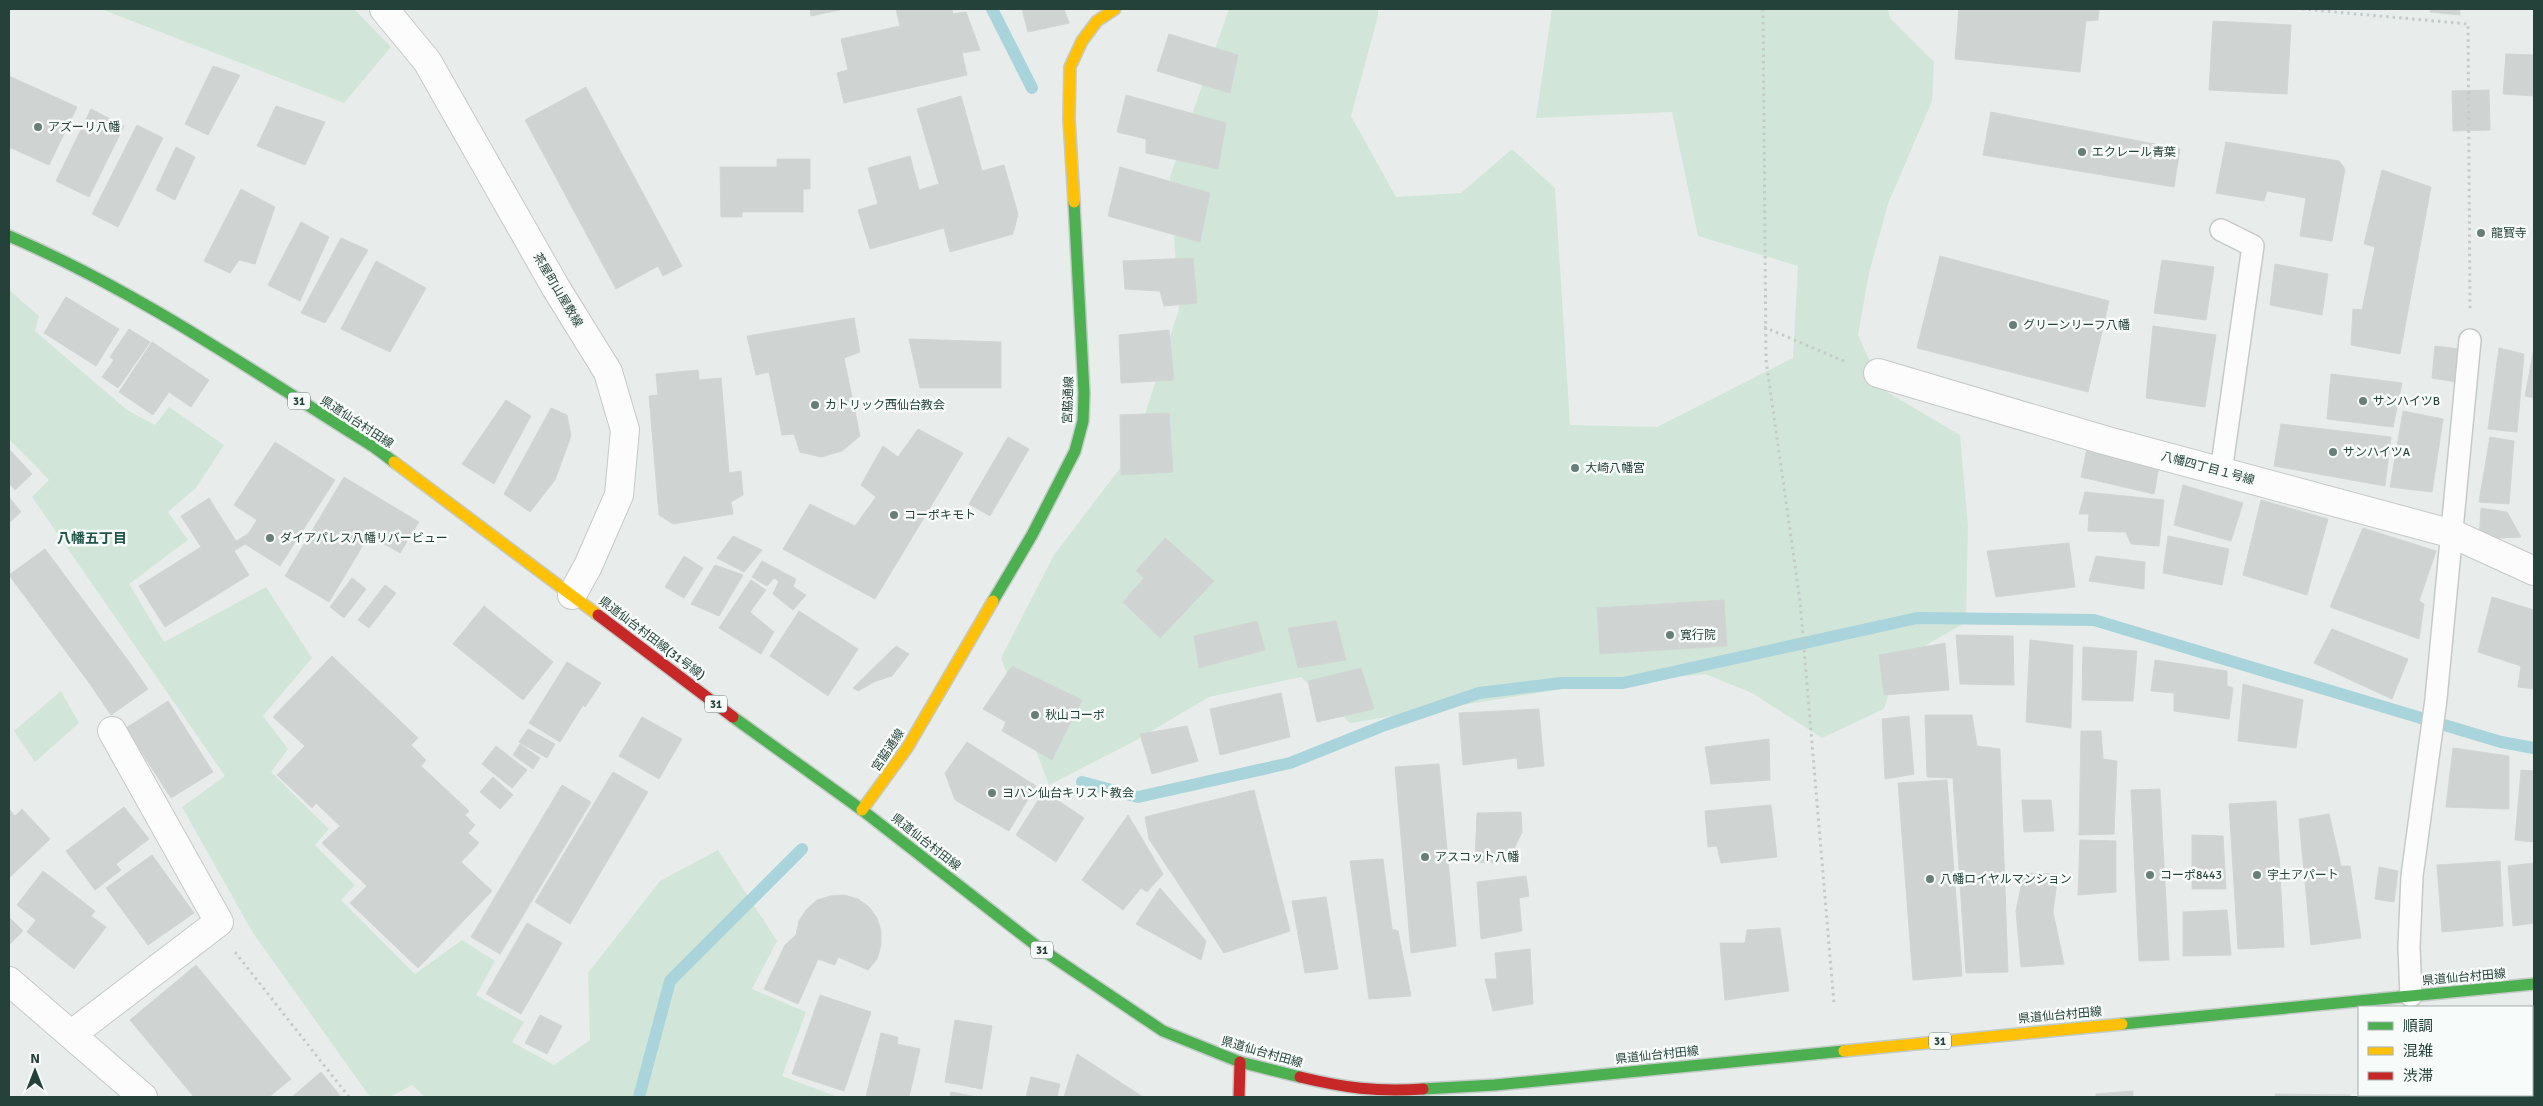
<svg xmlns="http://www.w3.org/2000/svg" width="2543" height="1106" viewBox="0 0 2543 1106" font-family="Signika,'Noto Sans JP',sans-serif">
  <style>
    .green { fill: #d1e6d8 }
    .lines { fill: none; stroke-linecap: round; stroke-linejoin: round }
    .stream { stroke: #a9d4db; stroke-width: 12 }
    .building { fill: #cfd4d2; stroke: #d1d6d4 }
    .lane-casing { stroke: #c5cac8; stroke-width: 24 }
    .street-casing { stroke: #c5cac8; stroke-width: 30 }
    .fast-casing { stroke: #c3cbc8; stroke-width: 14 }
    .slow-casing { stroke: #c3cbc8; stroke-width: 14 }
    .jam-casing { stroke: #c3cbc8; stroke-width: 14 }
    .path { stroke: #c3ccca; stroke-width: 3; stroke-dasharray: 2.5 4; stroke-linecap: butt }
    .lane { stroke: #fcfcfc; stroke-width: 21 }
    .street { stroke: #fcfcfc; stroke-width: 28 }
    .fast { stroke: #4caf50; stroke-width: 11 }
    .slow { stroke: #ffc107; stroke-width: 11 }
    .jam { stroke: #c62828; stroke-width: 11 }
    .poi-dot { fill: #697e78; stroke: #f7fbf9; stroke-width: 2 }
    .labels { text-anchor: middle; stroke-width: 5; stroke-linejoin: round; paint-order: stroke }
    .shield { fill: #f7fbf9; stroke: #637a73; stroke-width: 1 }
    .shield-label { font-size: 11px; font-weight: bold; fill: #24423a }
    .poi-label { font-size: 12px; fill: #24423a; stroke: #f7fbf9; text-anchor: start }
    .street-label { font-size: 12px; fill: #24423a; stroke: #f7fbf9 }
    .neighbourhood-label { font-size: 14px; font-weight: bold; fill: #1f5548; stroke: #f7fbf9 }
  </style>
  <rect width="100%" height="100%" fill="#e8edeb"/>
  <g class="green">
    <path d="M101,9H354L391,47L344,103Z"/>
    <path d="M1229,9H1378V16L1351,116L1396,197L1461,193L1512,149L1555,188L1570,425L1657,427L1793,358L1798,266L1698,236L1672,112L1536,118L1552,9H1888L1890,18L1934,62L1932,101L1888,204L1869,273L1858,335L1882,389L1960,435L1968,526L1966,622L1899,661L1884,709L1822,738L1752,693L1705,674L1575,687L1350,723L1301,677L1209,697L1133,742L1049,785L1001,658L1054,555L1133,451L1179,309L1170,177Z"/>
    <path d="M9,290L39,316L35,331L127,410L155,425L169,407L224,445L196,488L168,512L188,540L129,584L164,642L266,587L312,658L263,716L288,749L271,772L329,829L315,845L355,885L341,900L415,974L462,940L495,961L476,995L524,1022L512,1042L554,1065L590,1040L588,973L660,881L718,850L777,941L752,989L806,1012L782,1076L838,1097H425L412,1085L390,1097H370L253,933L182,807L225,776L32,497L49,480L9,439Z"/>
    <path d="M61,691L79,723L35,762L14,731Z"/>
  </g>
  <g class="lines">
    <g class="stream">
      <path d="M992,9L1032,88"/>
      <path d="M1082,782L1138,797L1290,763L1385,725L1479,693L1561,683H1623L1917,618L2094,620L2501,742L2534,748"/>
      <path d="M639,1097L670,981L802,849"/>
    </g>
  </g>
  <g class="building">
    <path d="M810,9H844L811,16Z"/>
    <path d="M896,9H952L953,14L966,12L980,50L962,53L967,75L844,103L837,73L848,70L841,39L900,26Z"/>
    <path d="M1022,9H1064L1069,23L1028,32Z"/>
    <path d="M1959,9H2099L2098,20L2086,21L2080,72L1955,59Z"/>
    <path d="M2430,9H2460V15L2430,12Z"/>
    <path d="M2213,21L2291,25L2287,94L2209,90Z"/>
    <path d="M1169,34L1238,55L1230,93L1157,71Z"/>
    <path d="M2506,54L2534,55V96L2503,94Z"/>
    <path d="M213,66L240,75L208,135L185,124Z"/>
    <path d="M9,76L77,107L49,165L9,147Z"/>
    <path d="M586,87L682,266L663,276L658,266L616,289L525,120Z"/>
    <path d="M2489,90L2490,130L2453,131L2452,91Z"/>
    <path d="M1126,95L1226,123L1218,169L1146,153V139L1117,132Z"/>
    <path d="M961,96L982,171L1004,165L1018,214L1013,234L950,252L944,228L870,249L858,210L878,204L868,168L910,156L919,190L939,184L917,109Z"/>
    <path d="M276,106L325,122L305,165L257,146Z"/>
    <path d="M91,109L124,126L89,197L56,181Z"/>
    <path d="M1991,112L2180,149L2174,187L1983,155Z"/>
    <path d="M137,125L163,138L118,227L92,214Z"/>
    <path d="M2226,142L2339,161L2345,169L2332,241L2300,236L2306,198L2267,191L2264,201L2216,193Z"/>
    <path d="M176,147L195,157L175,200L156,190Z"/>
    <path d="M777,159H810V189H803V212H742V217H721L720,167H777Z"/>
    <path d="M1120,167L1210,193L1200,242L1108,216Z"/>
    <path d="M2382,170L2431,187L2400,354L2351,345L2353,309L2362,310L2375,247L2364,244Z"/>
    <path d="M241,189L275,207L255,264L239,260L230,273L204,261Z"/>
    <path d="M301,222L329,237L300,301L268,285Z"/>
    <path d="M341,238L368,250L325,323L301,313Z"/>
    <path d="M1940,256L2109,301L2088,392L1917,348Z"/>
    <path d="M1193,258L1197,303L1164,306L1160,291L1125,289L1123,261Z"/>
    <path d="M2162,260L2214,267L2206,320L2154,313Z"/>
    <path d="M376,261L426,288L390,352L341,329Z"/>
    <path d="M2275,264L2328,274L2322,315L2270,305Z"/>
    <path d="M66,297L119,329L96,366L44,333Z"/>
    <path d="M854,318L860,352L844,358L860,436L842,451L821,457L800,452L794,434L782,435L769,372L756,375L747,336Z"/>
    <path d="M2153,326L2216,335L2205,407L2146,398Z"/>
    <path d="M129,329L150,342L118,388L102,377L114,360L110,357Z"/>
    <path d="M1169,330L1174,380L1121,383L1119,335Z"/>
    <path d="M909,339L1001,342V388H920Z"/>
    <path d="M152,342L209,380L191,407L169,392L153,415L119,392Z"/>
    <path d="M2435,346L2460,349L2456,382L2432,378Z"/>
    <path d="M2499,348L2524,354L2517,432L2488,429Z"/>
    <path d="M2534,349V398L2525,396Z"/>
    <path d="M698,370L699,380L721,378L729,473L741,471L743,495L731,502L733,514L673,524L659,515L649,396L658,395L656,374Z"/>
    <path d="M2331,374L2402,383L2393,427L2327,419Z"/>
    <path d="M506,400L531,416L494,484L462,464Z"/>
    <path d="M551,408L567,415L571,436L555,480L530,512L504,494Z"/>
    <path d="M2403,411L2443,419L2432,492L2390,487Z"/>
    <path d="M1169,413L1173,472L1121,475L1120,415Z"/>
    <path d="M2281,424L2391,437L2385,486L2274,466Z"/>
    <path d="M918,429L963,453L875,599L783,549L810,504L855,526L876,497L861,485L883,446L898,457Z"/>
    <path d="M1008,437L1029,449L990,516L969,504Z"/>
    <path d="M2490,437L2514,441L2509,504L2479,502Z"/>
    <path d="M275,442L335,480L280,566L245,544L234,551L249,575L165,627L139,586L201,547L181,516L209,498L236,541L248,534L257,520L234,505Z"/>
    <path d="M9,449L32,474L15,490L9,483Z"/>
    <path d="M2087,449L2159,466L2154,494L2081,477Z"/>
    <path d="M344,477L419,522L400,553L369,535L329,602L285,576Z"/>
    <path d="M2183,485L2243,503L2231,541L2174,525Z"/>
    <path d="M2085,492L2164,500L2159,546L2131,544L2126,532L2088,531L2089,514H2079Z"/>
    <path d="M9,497L21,512L9,523Z"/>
    <path d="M2261,500L2328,519L2307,595L2243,575Z"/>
    <path d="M2481,508L2507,512L2521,537L2479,539Z"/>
    <path d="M2363,528L2436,551L2419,601L2424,604L2419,639L2330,607Z"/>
    <path d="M733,536L762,550L744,572L717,558Z"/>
    <path d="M2168,536L2229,549L2222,585L2163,573Z"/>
    <path d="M1165,538L1214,581L1160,638L1123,602L1144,578L1136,571Z"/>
    <path d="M2069,543L2075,587L1996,597L1987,551Z"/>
    <path d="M45,549L127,659L90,684L9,575Z"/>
    <path d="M684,556L703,568L684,598L665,587Z"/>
    <path d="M2096,556L2145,562L2144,589L2089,581Z"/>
    <path d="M762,561L796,579L793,587L806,595L793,610L773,594L779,581L774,578L767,586L752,577Z"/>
    <path d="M715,565L743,575L719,616L691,604Z"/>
    <path d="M352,578L366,589L344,618L330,607Z"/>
    <path d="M751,580L766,590L750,612L774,632L761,654L719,628Z"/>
    <path d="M385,585L396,593L369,628L358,620Z"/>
    <path d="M2492,597L2534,610V689L2518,687L2521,666L2478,652Z"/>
    <path d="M1724,600L1727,646L1600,654L1597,608Z"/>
    <path d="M484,606L553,662L523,700L453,644Z"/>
    <path d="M799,611L858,649L828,696L770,656Z"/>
    <path d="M1257,621L1265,650L1199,668L1194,636Z"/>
    <path d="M1336,621L1346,660L1298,668L1288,628Z"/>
    <path d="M2332,629L2408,659L2392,699L2314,663Z"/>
    <path d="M1956,635L2013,636L2014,685L1960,684Z"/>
    <path d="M2030,640L2073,645L2071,728L2026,722Z"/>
    <path d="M1945,643L1949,690L1884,695L1879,655Z"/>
    <path d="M896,646L909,654L892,676L876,681L858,691L853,688Z"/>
    <path d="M2083,647L2137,651L2133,701L2082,700Z"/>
    <path d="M332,656L418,738L411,745L426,760L421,766L469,811L465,815L475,825L468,833L479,843L461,862L492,891L418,968L350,903L367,886L322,843L340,826L316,803L312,808L277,775L305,746L273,717Z"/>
    <path d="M127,659L148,689L111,715L90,684Z"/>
    <path d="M2155,660L2227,671V686L2233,688L2229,719L2174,711V693L2151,691Z"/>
    <path d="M567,662L601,683L585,707L583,705L560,742L529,723Z"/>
    <path d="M1012,666L1082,700L1052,760L1002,731L1006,722L983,709Z"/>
    <path d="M1361,668L1374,709L1317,722L1308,681Z"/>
    <path d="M2243,684L2303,700L2296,748L2238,741Z"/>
    <path d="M1281,693L1290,737L1220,755L1210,709Z"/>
    <path d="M168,701L213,772L171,798L126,728Z"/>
    <path d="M1539,709L1544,766L1518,769L1517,758L1463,765L1459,713Z"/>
    <path d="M1925,715H1972L1977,746L2000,749L2008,972L1966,973L1953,778L1927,777Z"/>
    <path d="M1909,716L1914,774L1885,779L1882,719Z"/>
    <path d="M642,717L682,739L659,779L619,756Z"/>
    <path d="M1187,726L1198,761L1152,774L1140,734Z"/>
    <path d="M528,729L555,744L547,758L519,742Z"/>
    <path d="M2081,731H2101L2103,759L2117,761L2114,834L2079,835Z"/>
    <path d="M1769,739L1770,780L1711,784L1705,747Z"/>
    <path d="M967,742L1036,786L1009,831L955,800L945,773Z"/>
    <path d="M520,744L540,758L533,769L513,755Z"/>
    <path d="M496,746L527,770L512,788L482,764Z"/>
    <path d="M2453,748L2509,756V809L2446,807Z"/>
    <path d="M1439,764L1456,946L1411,953L1395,767Z"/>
    <path d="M2521,770L2534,771V842L2515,840Z"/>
    <path d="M613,772L648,792L570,924L535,902Z"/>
    <path d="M493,777L513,795L500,809L480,792Z"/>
    <path d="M1947,780L1962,976L1913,980L1898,783Z"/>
    <path d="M562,785L591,802L500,954L471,937Z"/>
    <path d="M2160,789L2169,960L2139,961L2131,790Z"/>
    <path d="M1254,790L1290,931L1224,953L1149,839L1145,817Z"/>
    <path d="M1044,791L1084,818L1056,862L1016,835Z"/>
    <path d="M2022,800H2051L2054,831L2024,832Z"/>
    <path d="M2276,801L2284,947L2238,949L2229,804Z"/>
    <path d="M1771,805L1777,857L1721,863L1717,846L1708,847L1705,811Z"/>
    <path d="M124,807L149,839L116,864L121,870L95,890L66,851Z"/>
    <path d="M9,809L15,816L22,809L50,839L9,878Z"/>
    <path d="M1521,812L1522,832L1512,853L1497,863L1475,862L1477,813Z"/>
    <path d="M2329,814L2341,866H2350L2361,938L2311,945L2299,819Z"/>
    <path d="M1128,815L1163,874L1147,892L1141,888L1123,910L1082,880Z"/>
    <path d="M2192,835L2223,836L2226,889H2192Z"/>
    <path d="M2080,840L2116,841V892L2078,895Z"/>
    <path d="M152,855L194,913L148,945L106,888Z"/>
    <path d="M1383,859L1392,929L1398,931L1411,996L1369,999L1350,861Z"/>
    <path d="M2500,861L2503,926L2442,932L2437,865Z"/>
    <path d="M2534,863V923L2513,926L2508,866Z"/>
    <path d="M2379,867L2398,871L2394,902L2375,899Z"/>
    <path d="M43,871L95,911L91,916L106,927L74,969L27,932L36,920L17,905Z"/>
    <path d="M2024,873L2058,874L2053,912L2064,964L2021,967L2016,911Z"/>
    <path d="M1526,876L1529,896L1519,898L1522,931L1481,939L1477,882Z"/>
    <path d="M1160,888L1206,941L1201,960L1136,924Z"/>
    <path d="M844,895L858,899L869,907L877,918L881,931V945L877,959L868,970L838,957L835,965L818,959L798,1004L764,989L785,945L796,935L799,921L806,910L817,900L830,896Z"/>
    <path d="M1326,897L1338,969L1305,973L1292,901Z"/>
    <path d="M2227,910L2231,955L2183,956V912Z"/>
    <path d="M9,917L23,931L9,945Z"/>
    <path d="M527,923L562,943L521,1014L486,994Z"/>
    <path d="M1780,928L1789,991L1725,1000L1720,943H1745L1747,930Z"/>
    <path d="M1530,949L1533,1004L1493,1011L1485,979H1497L1495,953Z"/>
    <path d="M196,965L291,1079L269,1097H194L130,1020Z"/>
    <path d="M820,995L871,1012L844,1091L792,1074Z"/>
    <path d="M540,1015L562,1026L547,1054L525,1043Z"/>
    <path d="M955,1020L992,1026L982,1089L945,1082Z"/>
    <path d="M881,1033L898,1037L897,1044L920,1049L909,1097H866Z"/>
    <path d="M1077,1054L1143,1097H1064Z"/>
    <path d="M2532,1055H2534V1097H2484V1095H2532Z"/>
    <path d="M321,1072L341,1097H292Z"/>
    <path d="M1031,1077L1060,1084L1057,1097H1026Z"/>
    <path d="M2133,1091V1097H2096V1094Z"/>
    <path d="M951,1092L977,1097H950Z"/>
    <path d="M2275,1094L2350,1095V1097H2275Z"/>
    <rect x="2408" y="1095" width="55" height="2"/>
  </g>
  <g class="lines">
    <defs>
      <g id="lane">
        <path d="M2221,230L2253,246L2221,472"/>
        <path d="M2411,996L2409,947L2412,876L2436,699L2470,340"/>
      </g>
      <g id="street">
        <path d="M384,9L427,61L556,288L608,372L625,430L619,495L588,566L572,595"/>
        <path d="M1878,373L2104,440L2453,534L2534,571"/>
        <path d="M9,981L143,1097"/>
        <path d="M72,1034L219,922L112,731"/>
      </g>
      <g id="fast">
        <path d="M9,236C138,291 255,373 374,447L394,462"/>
        <path d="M993,601L1032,535L1075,451L1083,421L1084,393L1074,202"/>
        <path d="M733,717L862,810L1038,947L1163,1031L1240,1062L1300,1077"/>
        <path d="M2122,1024L2534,984"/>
        <path d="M1423,1089L1495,1085L1844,1051"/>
      </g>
      <g id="slow">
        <path d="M1074,202L1069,119L1070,67L1082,41L1097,21L1115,9"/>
        <path d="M394,462L598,615"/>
        <path d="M862,810L907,748L993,601"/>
        <path d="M1844,1051L2122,1024"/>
      </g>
      <g id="jam">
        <path d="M598,615L733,717"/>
        <path d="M1300,1077C1345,1088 1376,1092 1423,1089"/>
        <path d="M1239,1097L1240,1062"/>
      </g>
    </defs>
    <use href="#lane" class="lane-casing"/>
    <use href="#street" class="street-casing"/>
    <use href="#fast" class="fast-casing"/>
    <use href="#slow" class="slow-casing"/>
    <use href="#jam" class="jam-casing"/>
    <g class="path">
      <path d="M1763,9L1766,360L1800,601L1834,1004"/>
      <path d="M2302,9L2468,24L2470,309"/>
      <path d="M1764,327L1846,362"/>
      <path d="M235,952L349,1097"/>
    </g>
    <use href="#lane" class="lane"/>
    <use href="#street" class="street"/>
    <use href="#fast" class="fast"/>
    <use href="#slow" class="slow"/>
    <use href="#jam" class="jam"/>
  </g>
  <g class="poi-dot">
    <circle cx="38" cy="127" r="5"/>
    <circle cx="2082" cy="152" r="5"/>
    <circle cx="2481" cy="233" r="5"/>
    <circle cx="2013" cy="325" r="5"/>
    <circle cx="2363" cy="401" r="5"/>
    <circle cx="815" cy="405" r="5"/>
    <circle cx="2333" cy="452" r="5"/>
    <circle cx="1575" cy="468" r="5"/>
    <circle cx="894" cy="515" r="5"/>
    <circle cx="270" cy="538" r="5"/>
    <circle cx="1670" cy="635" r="5"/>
    <circle cx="1035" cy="715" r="5"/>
    <circle cx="992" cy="793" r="5"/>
    <circle cx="1425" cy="857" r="5"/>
    <circle cx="2150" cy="875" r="5"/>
    <circle cx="2257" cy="875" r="5"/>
    <circle cx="1930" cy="879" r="5"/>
  </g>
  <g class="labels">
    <g class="shield">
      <rect x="288" y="392.5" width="22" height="17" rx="4"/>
      <rect x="705" y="695.5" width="22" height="17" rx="4"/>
      <rect x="1031" y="941.5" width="22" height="17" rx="4"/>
      <rect x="1929" y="1032.5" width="22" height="17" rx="4"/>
    </g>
    <g class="shield-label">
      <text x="299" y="405">31</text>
      <text x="716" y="708">31</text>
      <text x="1042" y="954">31</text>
      <text x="1940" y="1045">31</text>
    </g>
    <g class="poi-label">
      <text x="48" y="131">アズーリ八幡</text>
      <text x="2092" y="156">エクレール青葉</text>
      <text x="2491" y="237">龍寳寺</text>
      <text x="2023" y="329">グリーンリーフ八幡</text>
      <text x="2373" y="405">サンハイツB</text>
      <text x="825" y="409">カトリック西仙台教会</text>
      <text x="2343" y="456">サンハイツA</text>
      <text x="1585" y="472">大崎八幡宮</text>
      <text x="904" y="519">コーポキモト</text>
      <text x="280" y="542">ダイアパレス八幡リバービュー</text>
      <text x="1680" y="639">寛行院</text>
      <text x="1045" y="719">秋山コーポ</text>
      <text x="1002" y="797">ヨハン仙台キリスト教会</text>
      <text x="1435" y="861">アスコット八幡</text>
      <text x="2160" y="879">コーポ8443</text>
      <text x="2267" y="879">宇土アパート</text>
      <text x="1940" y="883">八幡ロイヤルマンション</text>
    </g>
    <g class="street-label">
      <text transform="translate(558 290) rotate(59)" y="4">茶屋町山屋敷線</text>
      <text transform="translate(1068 400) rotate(-88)" y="4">宮脇通線</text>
      <text transform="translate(357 422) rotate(33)" y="4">県道仙台村田線</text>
      <text transform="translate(2208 468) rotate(15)" y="4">八幡四丁目１号線</text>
      <text transform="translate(652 638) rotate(37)" y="4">県道仙台村田線(31号線)</text>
      <text transform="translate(888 750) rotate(-56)" y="4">宮脇通線</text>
      <text transform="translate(926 842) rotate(38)" y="4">県道仙台村田線</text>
      <text transform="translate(2464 977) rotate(-5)" y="4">県道仙台村田線</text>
      <text transform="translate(2060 1015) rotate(-5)" y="4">県道仙台村田線</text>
      <text transform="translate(1262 1052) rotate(16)" y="4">県道仙台村田線</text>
      <text transform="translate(1657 1055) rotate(-6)" y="4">県道仙台村田線</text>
    </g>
    <g class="neighbourhood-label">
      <text x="92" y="543">八幡五丁目</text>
    </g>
  </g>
  <rect width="2543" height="1106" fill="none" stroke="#24423a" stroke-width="20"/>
  <rect x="2358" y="1006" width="175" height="90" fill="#f7fbf9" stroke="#a3b1ad"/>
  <rect x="2368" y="1022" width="25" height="8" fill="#4caf50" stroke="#a3b1ad"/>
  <text x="2403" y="1031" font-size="15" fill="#24423a">順調</text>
  <rect x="2368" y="1047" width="25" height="8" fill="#ffc107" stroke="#a3b1ad"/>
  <text x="2403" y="1056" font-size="15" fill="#24423a">混雑</text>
  <rect x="2368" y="1072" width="25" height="8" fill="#c62828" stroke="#a3b1ad"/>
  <text x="2403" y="1081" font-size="15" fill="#24423a">渋滞</text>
  <g transform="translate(35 1071)" stroke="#f7fbf9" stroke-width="4" paint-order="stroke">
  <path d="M0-4L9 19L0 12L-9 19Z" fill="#24423a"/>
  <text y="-8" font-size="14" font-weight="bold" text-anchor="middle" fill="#24423a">N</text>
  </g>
</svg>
